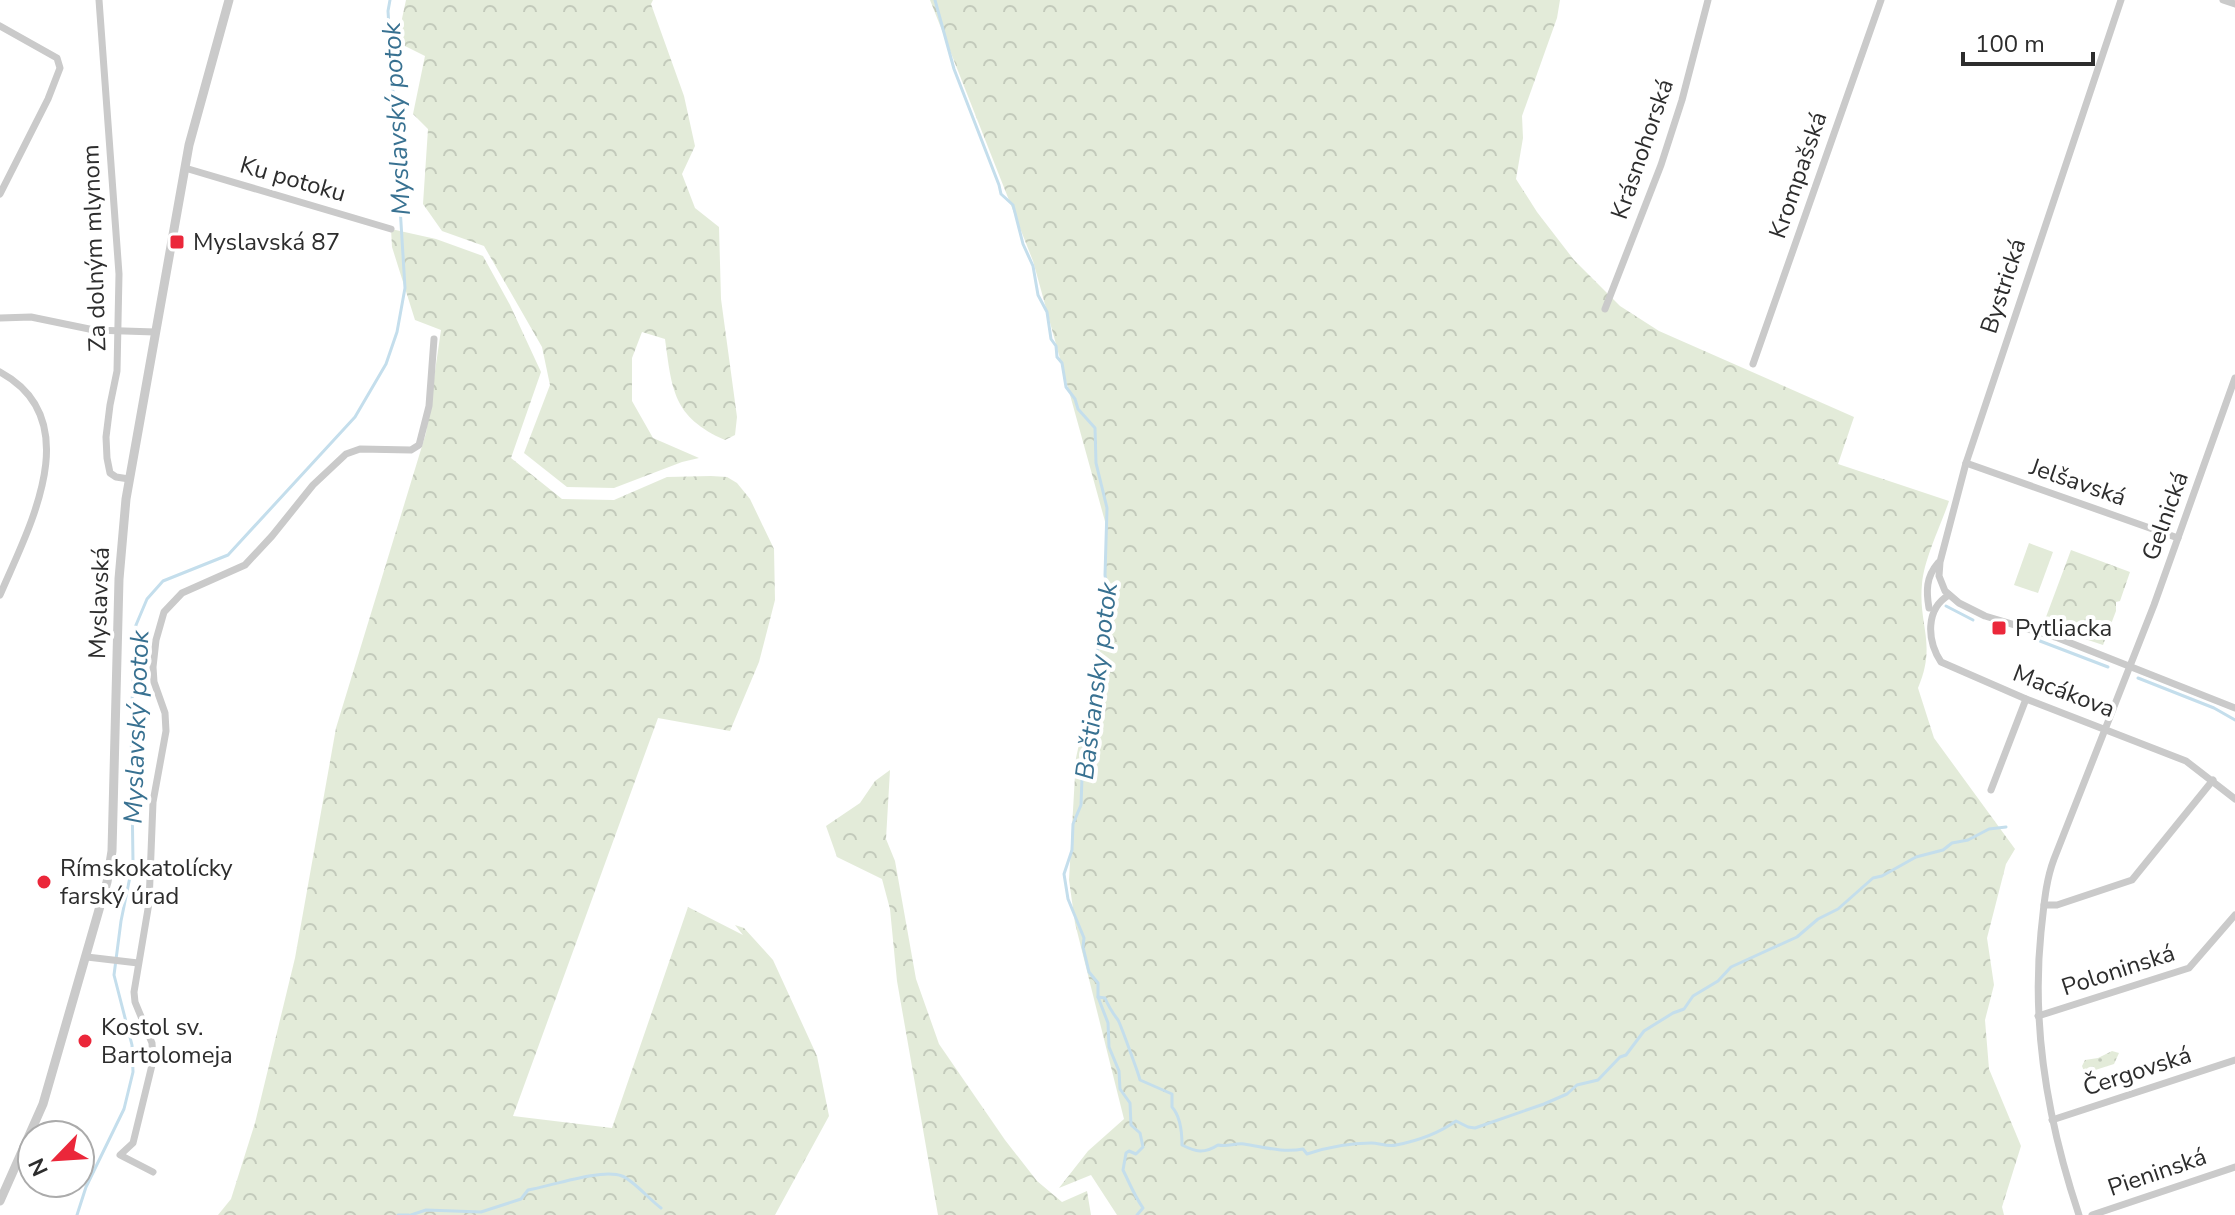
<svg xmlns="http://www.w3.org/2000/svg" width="2235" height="1215" viewBox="0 0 2235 1215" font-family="'Nunito Sans',sans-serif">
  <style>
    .grass { fill: url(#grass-dots) }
    .forest { fill: url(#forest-crowns) }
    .garden { fill: #e3ebd9 }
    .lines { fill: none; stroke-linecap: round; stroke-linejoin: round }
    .stream { stroke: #c4deec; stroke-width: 3 }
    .minor { stroke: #cacaca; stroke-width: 7 }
    .tertiary { stroke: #cacaca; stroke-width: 9 }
    .poi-dot { fill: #eb273a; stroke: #fff; stroke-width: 3 }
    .labels { text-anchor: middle; stroke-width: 8; stroke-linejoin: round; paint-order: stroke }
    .street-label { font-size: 24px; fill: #2d2d2d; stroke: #fff }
    .poi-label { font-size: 24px; fill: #2d2d2d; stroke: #fff; text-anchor: start }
    .water-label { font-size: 26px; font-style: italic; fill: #387191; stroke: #fff }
  </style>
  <defs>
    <pattern id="grass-dots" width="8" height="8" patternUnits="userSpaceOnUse" patternTransform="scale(2)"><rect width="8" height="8" fill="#e3ebd9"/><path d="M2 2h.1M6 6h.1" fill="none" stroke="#c3cabb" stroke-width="1.8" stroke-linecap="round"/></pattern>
    <pattern id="forest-crowns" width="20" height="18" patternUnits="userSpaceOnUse" patternTransform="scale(2)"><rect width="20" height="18" fill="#e3ebd9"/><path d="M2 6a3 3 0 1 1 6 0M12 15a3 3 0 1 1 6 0" fill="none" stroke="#c3cabb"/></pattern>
  </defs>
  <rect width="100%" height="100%" fill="#fff"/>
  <path class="grass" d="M2112,1051L2119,1053L2114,1064L2089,1072L2084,1071L2082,1066L2085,1060L2098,1058Z"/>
  <g class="forest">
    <path d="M406,0H653L651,4L684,96L695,146L682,174L695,208L719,227L721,299L737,417L735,435L725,440C673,417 672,390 665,339L642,332L632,358V401L653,438L699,458L682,462L614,488L567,487L524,453L550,385L542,347L484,246L442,231L423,204L428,129L413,114L425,56L397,42Z"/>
    <path d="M930,0H1560L1557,18L1522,116L1523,138L1516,179L1537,212L1574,260L1620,306L1659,331L1854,417L1838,464L1949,501C1941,525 1924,559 1922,584C1918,625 1937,644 1918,688L1934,738L2015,849L2006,864L1987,938L1994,985L1985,1020L1989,1069L2021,1146L2002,1207L2004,1215H1117L1091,1175L1059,1188L1088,1151L1124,1119L1075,923L1069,880L1076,758L1102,638L1106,525L1033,261Z"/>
    <path d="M391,229L436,239L483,256L510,305L541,372L511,458L562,499L614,500L667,477L711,476L727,477L737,483L750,499L774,549L775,600L759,662L730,731L658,718L513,1116L612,1128L688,907L743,935L735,925L744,928L773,960L817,1056L829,1116L775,1215H218L231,1199L255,1123L295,958L336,728L426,433L441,330L415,320L392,247Z"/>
    <path d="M2071,550L2130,572L2120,601L2116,602V611L2103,645L2043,625Z"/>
    <path d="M890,770L886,839L895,861L916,979L939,1044L1005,1140L1037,1181L1062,1202L1087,1191L1091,1215H938L897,981L890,909L882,879L837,857L826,826L860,803L875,781Z"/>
  </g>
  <path class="garden" d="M2029,543L2053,552L2038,593L2014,585Z"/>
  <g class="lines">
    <g class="stream">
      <path d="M935,0L954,69L999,185L1001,194L1013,205L1023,244L1033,266L1038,295L1047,312L1051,339L1056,346L1057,357L1062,363L1066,387L1075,399L1078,409L1095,428L1096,463L1107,508L1105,575L1110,609L1095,659V676L1083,751L1081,805L1073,824L1072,850L1064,874L1068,899L1084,938L1083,947L1089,972L1098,983V997L1108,1023L1109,1047L1119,1071L1120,1089L1130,1103L1131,1125L1140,1133L1143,1147L1136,1154L1129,1151L1126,1153L1123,1170C1130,1184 1134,1195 1143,1208L1137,1215"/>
      <path d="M1946,606L1973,620"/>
      <path d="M2040,641L2108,667"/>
      <path d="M2138,678L2214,708L2235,720"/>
      <path d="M1098,997L1105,998C1109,1008 1112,1012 1118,1020C1120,1023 1139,1075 1140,1080L1172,1094V1107C1181,1117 1182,1132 1182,1145C1196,1152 1204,1154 1218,1145C1227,1147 1235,1143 1244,1144C1264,1147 1283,1153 1303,1149L1307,1154C1328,1147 1348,1143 1371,1143C1379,1143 1388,1147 1396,1145C1417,1141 1439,1133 1456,1121L1468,1127L1475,1128L1544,1104L1567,1094L1577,1085L1598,1080L1620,1057L1626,1055L1644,1031L1673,1013L1684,1009L1693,996L1718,981L1731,967L1797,937L1818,919L1838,909L1873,878L1882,876L1916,857L1943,850L1952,843L1968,840L1989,829L2006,827"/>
      <path d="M77,1215L86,1187L124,1109L133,1072L132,1045L114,975L121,921L133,862L131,722L136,625L147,599L163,581L228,555L355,417L386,364L397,332L405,288L388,11L390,0"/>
      <path d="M398,1215H409"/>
      <path d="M411,1215L426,1210L481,1212L521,1199L528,1190C551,1186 602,1168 622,1176C633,1180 650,1200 661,1208"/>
    </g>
    <g class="minor">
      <path d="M99,0L119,274L117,371L110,405L106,437L107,458L110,473L116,477L129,479"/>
      <path d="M2121,0L1966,463L1940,562L1939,576L1945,591L1959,603L1985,616L2058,638L2235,708"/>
      <path d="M2223,0L2235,4"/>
      <path d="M0,26L57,58L60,68L48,99L0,194"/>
      <path d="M185,168L391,229"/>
      <path d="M1605,309L1661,165L1682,100L1708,0"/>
      <path d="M0,318L31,317L94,330L155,332"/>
      <path d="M1753,364L1881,0"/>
      <path d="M0,372C89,420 28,529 0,595"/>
      <path d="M1966,463L2178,538"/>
      <path d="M1949,595C1925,609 1927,641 1941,662L2026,699L2186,761L2235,799"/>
      <path d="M1929,608C1926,591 1926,577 1938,563"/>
      <path d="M1991,790L2026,699"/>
      <path d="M2044,905H2057L2132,880L2213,780"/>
      <path d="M87,957L138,963"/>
      <path d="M2038,1016L2189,968L2235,915"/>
      <path d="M2052,1120L2235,1060"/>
      <path d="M153,1172L120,1155L133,1143L153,1061L152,1043L135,1002L134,992L149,903L153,802L166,731L165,713L154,682L153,667L156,640L164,612L182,593L245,565L272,536L313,485L346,454L360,449L411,450L419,445L429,406L434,339"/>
      <path d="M2079,1215C2048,1123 2031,1029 2041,932C2044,907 2045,883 2054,859L2154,605L2235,378"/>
      <path d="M2092,1215L2235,1167"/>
    </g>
    <path class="tertiary" d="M0,1201L43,1104L107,882L112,851L119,579L126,499L189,145L229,0"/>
  </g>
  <g class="poi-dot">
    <rect x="169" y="234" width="16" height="16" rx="4"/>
    <rect x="1991" y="620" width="16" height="16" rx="4"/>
    <circle cx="44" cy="882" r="8"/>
    <circle cx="85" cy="1041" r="8"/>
  </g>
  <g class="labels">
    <g class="street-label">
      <text transform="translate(1642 149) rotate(-71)" y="8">Krásnohorská</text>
      <text transform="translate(1798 175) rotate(-71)" y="8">Krompašská</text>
      <text transform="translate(293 179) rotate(16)" y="8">Ku potoku</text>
      <text transform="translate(94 248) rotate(-92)" y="8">Za dolným mlynom</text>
      <text transform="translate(2003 286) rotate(-72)" y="8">Bystrická</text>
      <text transform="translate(2078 482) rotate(19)" y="8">Jelšavská</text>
      <text transform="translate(2165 516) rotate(-70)" y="8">Gelnická</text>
      <text transform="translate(99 603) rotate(-88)" y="8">Myslavská</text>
      <text transform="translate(2064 691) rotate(21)" y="8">Macákova</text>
      <text transform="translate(2118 970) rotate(-18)" y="8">Poloninská</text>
      <text transform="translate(2137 1071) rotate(-18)" y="8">Čergovská</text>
      <text transform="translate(2157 1172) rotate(-19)" y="8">Pieninská</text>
    </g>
    <g class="poi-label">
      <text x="193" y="250">Myslavská 87</text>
      <text x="2015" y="636">Pytliacka</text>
      <text x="60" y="876">Rímskokatolícky<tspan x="60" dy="28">farský úrad</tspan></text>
      <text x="101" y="1035">Kostol sv.<tspan x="101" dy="28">Bartolomeja</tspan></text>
    </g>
    <g class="water-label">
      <text transform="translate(396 119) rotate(-93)" y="9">Myslavský potok</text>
      <text transform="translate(1096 681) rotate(-83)" y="9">Baštiansky potok</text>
      <text transform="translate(136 727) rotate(-88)" y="9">Myslavský potok</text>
    </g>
  </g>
  <g transform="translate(56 1159) rotate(245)"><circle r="38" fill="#ffffff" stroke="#ababab" stroke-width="2"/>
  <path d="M0-6L14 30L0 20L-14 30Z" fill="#eb273a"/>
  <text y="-12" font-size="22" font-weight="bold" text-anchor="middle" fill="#2d2d2d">N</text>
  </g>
  <path d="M1963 52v12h130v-12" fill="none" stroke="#2d2d2d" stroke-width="4"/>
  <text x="1975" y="52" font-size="24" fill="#2d2d2d" stroke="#ffffff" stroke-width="6" paint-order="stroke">100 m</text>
</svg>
